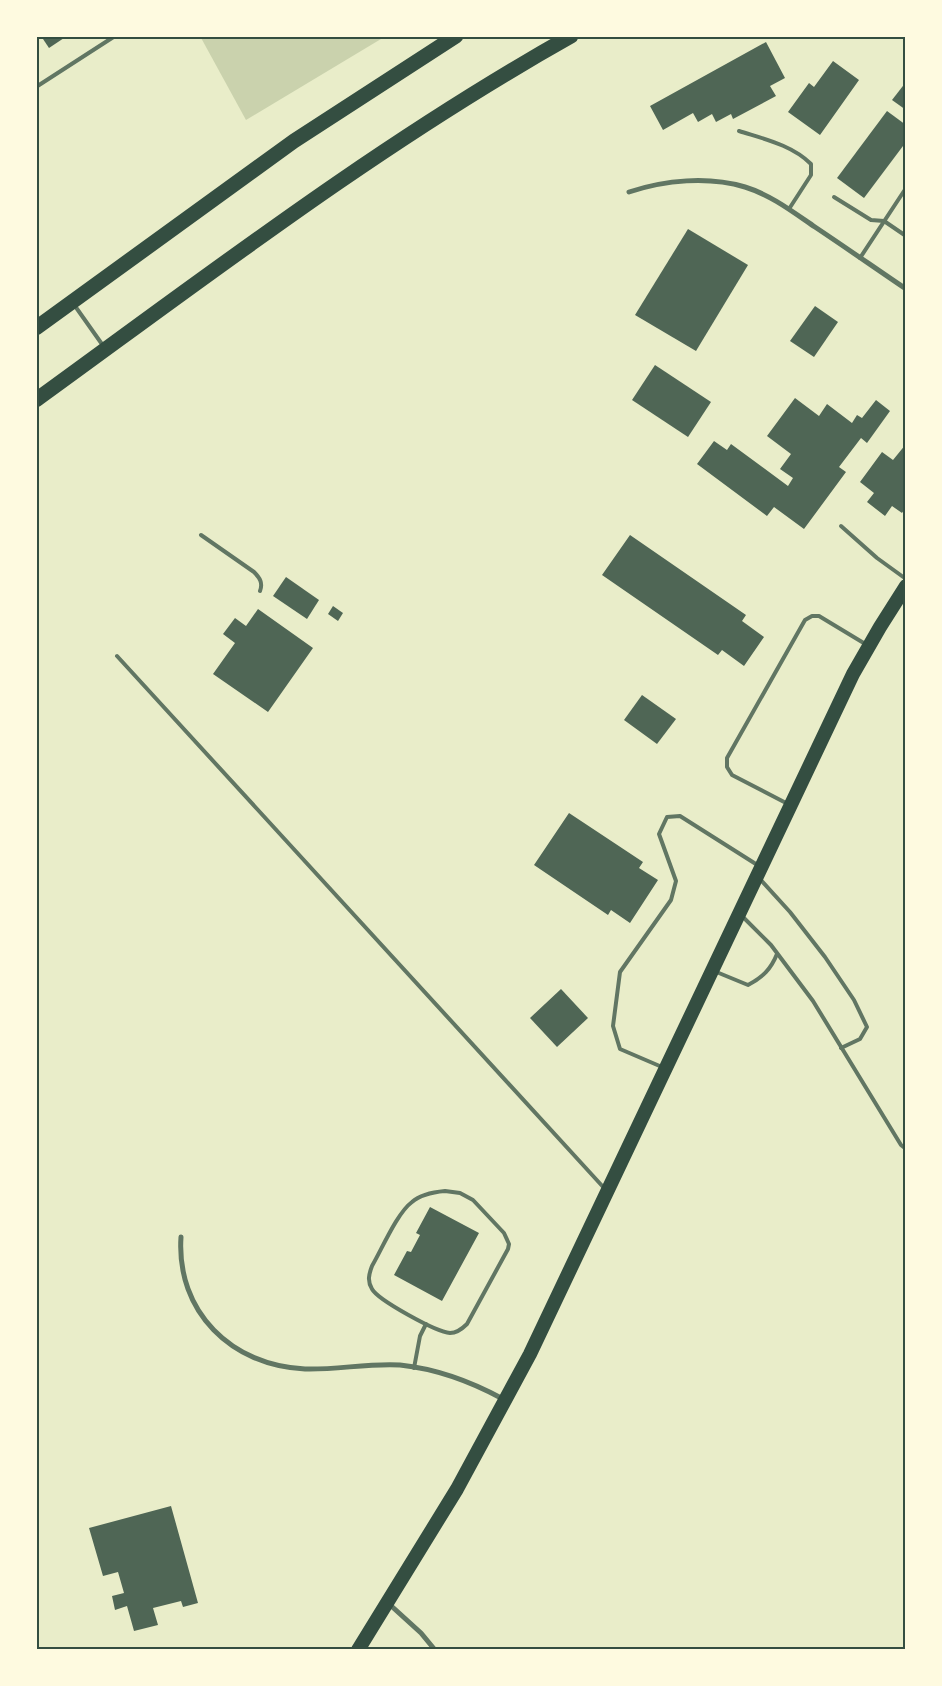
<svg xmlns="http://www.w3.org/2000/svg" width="942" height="1686" viewBox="0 0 942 1686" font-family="Lato,sans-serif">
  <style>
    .green { fill: #cad2ad }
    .building { fill: #4f6655 }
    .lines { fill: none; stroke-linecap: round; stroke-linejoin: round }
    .service { stroke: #617663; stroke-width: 4 }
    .minor { stroke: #617663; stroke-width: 5 }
    .trunk { stroke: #344e41; stroke-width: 14 }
    .motorway { stroke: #344e41; stroke-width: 15 }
    .neatline { fill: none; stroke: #344e41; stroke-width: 2 }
  </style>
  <rect width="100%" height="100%" fill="#e9edc9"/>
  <path class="green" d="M200,36H386L246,120Z"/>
  <g class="building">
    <path d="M41,36H67L49,48Z"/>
    <path d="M766,42L785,78L770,86L776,96L733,119L731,114L716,122L712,114L698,122L693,113L663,130L650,106Z"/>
    <path d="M833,61L859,80L820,135L788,112L809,83L814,87Z"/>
    <path d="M906,82V110L892,100Z"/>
    <path d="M887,111L906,125V142L864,198L837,178Z"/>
    <path d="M688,229L748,265L696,351L635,315Z"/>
    <path d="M815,306L838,322L814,357L790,341Z"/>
    <path d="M655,365L711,402L688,437L632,400Z"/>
    <path d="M795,398L819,416L827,404L852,423L857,415L862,418L876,400L890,411L867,443L861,438L839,467L846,472L804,529L774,507L767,516L697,464L714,441L727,450L731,444L788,486L793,478L780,469L791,454L767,436Z"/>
    <path d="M906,444V507L902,513L892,506L885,516L867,502L874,493L860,482L882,452L893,460Z"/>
    <path d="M630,535L746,615L742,621L764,637L744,666L722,650L718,655L602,575Z"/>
    <path d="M286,577L319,600L307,619L273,596Z"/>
    <path d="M333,606L343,613L338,621L328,614Z"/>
    <path d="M258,609L313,648L268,712L213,674L235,643L223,634L235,618L246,626Z"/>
    <path d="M642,695L676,719L657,744L624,720Z"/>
    <path d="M569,813L643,862L639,868L658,880L630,923L611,910L608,915L534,865Z"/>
    <path d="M561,989L588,1018L557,1047L530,1018Z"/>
    <path d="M430,1207L479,1233L442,1301L394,1275L407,1251L411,1252L420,1235L416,1233Z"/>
    <path d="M171,1506L198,1603L183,1607L181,1601L153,1608L158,1625L134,1631L127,1606L115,1610L112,1596L124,1593L118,1572L103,1576L89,1528Z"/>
  </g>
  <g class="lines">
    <g class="service">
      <path d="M36,87L115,36"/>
      <path d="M739,131C764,139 792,145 811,164V175L789,209"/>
      <path d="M834,197L871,220L884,221L906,236"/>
      <path d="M860,258L906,188"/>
      <path d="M75,306L104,347"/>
      <path d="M841,526L877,558L906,579"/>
      <path d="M201,535L254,572C260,578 263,583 260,591"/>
      <path d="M117,656L605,1189"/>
      <path d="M788,804L732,775L727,767V758L805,620L812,616H819L867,645"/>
      <path d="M759,878L790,912L825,957L854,1000L867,1027L860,1039L841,1048"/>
      <path d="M741,915L771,945L813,1001L901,1145L906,1149"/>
      <path d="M714,971L748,985C763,977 771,969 777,954"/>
      <path d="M662,1067L620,1049L613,1026L620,972L671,900L676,881L659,834L667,817L680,816L759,866"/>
      <path d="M445,1191L460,1193L473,1200L504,1233L509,1244L508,1249L467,1324C462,1329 457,1333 450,1333C436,1332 378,1300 372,1289C367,1281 369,1274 372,1266C382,1249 397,1213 412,1202C421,1194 434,1192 445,1191Z"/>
      <path d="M414,1368L420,1336L426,1324"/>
    </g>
    <g class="minor">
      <path d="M629,192C665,180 708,176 745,187C771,195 793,212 815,227C845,247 875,268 906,289"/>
      <path d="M181,1237C176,1312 232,1366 305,1369C337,1370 368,1363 400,1365C438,1369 470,1381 503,1399"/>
      <path d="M388,1603L421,1633L435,1650"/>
    </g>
    <path class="trunk" d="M358,1650L457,1489L530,1354L853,674L880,627L906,586"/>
    <g class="motorway">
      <path d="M36,328L294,141L456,36"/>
      <path d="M36,400C211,273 382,142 571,36"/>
    </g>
  </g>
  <rect width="942" height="1686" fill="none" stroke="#fefae0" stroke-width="75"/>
  <rect x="38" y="38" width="866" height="1610" class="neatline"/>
</svg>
